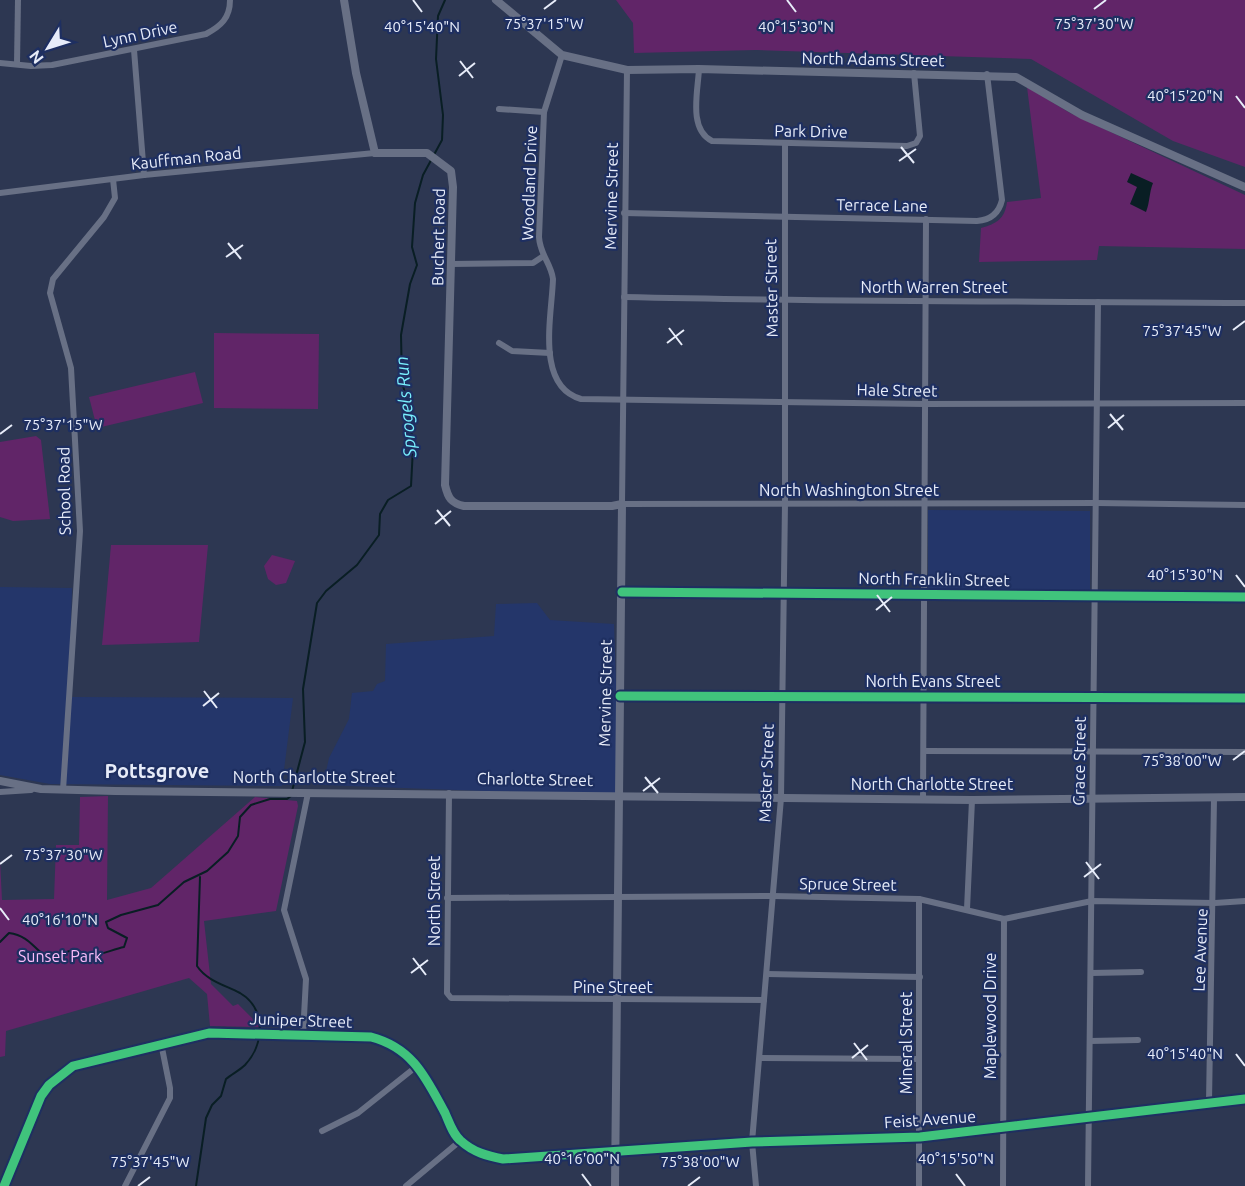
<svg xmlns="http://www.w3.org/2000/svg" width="1245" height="1186" viewBox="0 0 1245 1186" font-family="Ubuntu,sans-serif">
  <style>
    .built { fill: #24366a }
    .green { fill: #612568 }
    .water { fill: #091e24 }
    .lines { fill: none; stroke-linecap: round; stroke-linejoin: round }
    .stream { stroke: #091e24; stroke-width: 2 }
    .minor { stroke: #687085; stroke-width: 6 }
    .tertiary { stroke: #687085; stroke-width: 8 }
    .secondary { stroke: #687085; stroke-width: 8 }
    .cycleway-casing { stroke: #1e2f61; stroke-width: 13 }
    .cycleway { stroke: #40c37c; stroke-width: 9 }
    .ticks { fill: none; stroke: #e7ecf9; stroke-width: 2 }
    .labels { text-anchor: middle; stroke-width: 4.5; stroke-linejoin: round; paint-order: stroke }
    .street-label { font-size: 16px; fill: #e7ecf9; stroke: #1e2f61 }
    .park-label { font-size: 16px; fill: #fcbdfb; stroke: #1e2f61 }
    .water-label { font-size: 18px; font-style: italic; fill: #79effe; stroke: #1e2f61 }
    .quarter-label { font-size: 20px; font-weight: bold; fill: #e7ecf9; stroke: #1e2f61 }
    .ticks-label { font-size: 15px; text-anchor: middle; fill: #e7ecf9; stroke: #1e2f61; stroke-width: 4.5; stroke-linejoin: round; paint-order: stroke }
  </style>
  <rect width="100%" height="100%" fill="#2d3752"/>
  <g class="built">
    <path d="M928,510L1090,511V592L928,591Z"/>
    <path d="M0,587L72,588L69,697L293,698L282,786L50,784L0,775Z"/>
    <path d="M537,603L550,620L614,624L620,796L323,785L329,758L349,719L352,693L373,691L377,684L385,681L386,644L494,636L496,604Z"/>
  </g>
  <g class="green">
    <path d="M616,0H1245V167L1173,141L1031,59L756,50L634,53L633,23Z"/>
    <path d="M1027,87L1070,113L1245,195V249L1099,246L1097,260L979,262L981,228C996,224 1005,219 1007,202L1041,198Z"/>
    <path d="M214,333L319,334L318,409L214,408Z"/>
    <path d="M195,372L203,403L97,428L89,397Z"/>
    <path d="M36,436L41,440L50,519L13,521L0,517V442Z"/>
    <path d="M111,545H208L199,642L102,645Z"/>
    <path d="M272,555L295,561L286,583L276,585L268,579L264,566Z"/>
    <path d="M108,796L107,900L151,888L255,797L297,801L298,806L276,911L204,921L211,984L233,1006L238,1004L261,1027L210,1026L207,994L189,978L6,1031L5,1056L0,1057V860L2,900L54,899L56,845H79L80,797Z"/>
  </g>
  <path class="water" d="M1131,173L1153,183C1149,193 1150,202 1146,212L1130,204L1137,187L1127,182Z"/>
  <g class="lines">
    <g class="stream">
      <path d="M292,791L305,742L303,689L317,603L326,591L357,565L379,535L380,514L388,500L411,486L413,448L409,408L402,382L401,335L410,284L417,265L412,247L415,203L423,175L442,140L443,115L436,59L438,16L445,0"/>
      <path d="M0,942L9,933C36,937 34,957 59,960L62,954C81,945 84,957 95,955C104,954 114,949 124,947L127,938L108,928L106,922L121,915L158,905L184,882L207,871L228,852L238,836L240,817L251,805L270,799H287L291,796"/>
      <path d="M196,1186L206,1118L212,1105L221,1096L226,1079C232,1074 240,1070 245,1065C264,1045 267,1009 240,993C225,985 207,981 197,966L200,877"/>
    </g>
    <g class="minor">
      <path d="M134,50L144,175"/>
      <path d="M562,55L544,112L539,237C540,255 551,263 553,279C552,315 535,386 581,399L925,404L1245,403"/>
      <path d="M0,63L31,66L52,65L206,34C221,26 230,18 230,0"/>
      <path d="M17,64L18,0"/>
      <path d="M699,69C698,91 688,129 712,141L907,146L916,143L920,136L914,73"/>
      <path d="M627,70L622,504L1096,503L1245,505"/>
      <path d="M499,109L544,112"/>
      <path d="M0,193L144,175L375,153"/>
      <path d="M624,213L977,221C991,220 999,213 1002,200L987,74"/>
      <path d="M451,264L533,263L542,257"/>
      <path d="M624,297C831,302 1038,301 1245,303"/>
      <path d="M499,343L512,351L550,353"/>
      <path d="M622,592L1245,597"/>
      <path d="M620,696L1245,698"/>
      <path d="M924,751L1245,752"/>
      <path d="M63,790L80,531L71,368L50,293L53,279L104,217L115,198L113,179"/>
      <path d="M0,792L31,790"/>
      <path d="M449,793L447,993L451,998L764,1000"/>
      <path d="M923,798L926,219"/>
      <path d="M447,898L773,896L919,899L1004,919L1092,901L1215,903L1245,901"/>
      <path d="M967,909L972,800"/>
      <path d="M1091,973L1141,972"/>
      <path d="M767,974L920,977"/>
      <path d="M303,1035L306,979L284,910L308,793"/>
      <path d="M1090,1041L1138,1040"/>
      <path d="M761,1058L918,1059"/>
      <path d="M1209,1102L1214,799"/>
      <path d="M322,1131L358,1113L417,1066"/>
      <path d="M4,1186L41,1096L49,1085L73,1066L209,1033L371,1037C413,1048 426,1078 445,1113C449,1122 453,1135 461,1141C473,1152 487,1156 503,1159L752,1142L920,1137L1245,1099"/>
      <path d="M125,1186L170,1098V1088L161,1043"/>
      <path d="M406,1186L460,1141"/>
      <path d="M756,1186L752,1142L781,798L785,503V144"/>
      <path d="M919,1186V899"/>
      <path d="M1003,1186L1004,919"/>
      <path d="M1088,1186L1098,302"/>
    </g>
    <g class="tertiary">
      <path d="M344,0L356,73L375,153H427L451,171L453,187L445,485C448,498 451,503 464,506H612L622,504L615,1186"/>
      <path d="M496,0L562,55L627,70L699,69L1016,77L1082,115L1245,187"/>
    </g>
    <path class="secondary" d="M0,781L41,789L115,791L972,800L1245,797"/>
    <defs>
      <g id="cycleway">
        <path d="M622,592L1245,597"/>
        <path d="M620,696L1245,698"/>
        <path d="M4,1186L41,1096L49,1085L73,1066L209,1033L371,1037C413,1048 426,1078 445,1113C449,1122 453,1135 461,1141C473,1152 487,1156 503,1159L752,1142L920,1137L1245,1099"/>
      </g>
    </defs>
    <use href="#cycleway" class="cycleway-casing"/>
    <use href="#cycleway" class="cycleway"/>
  </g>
  <path class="ticks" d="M413,0L422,12M787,0L796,12M544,9L556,0M1094,9L1106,0M460,61L473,78M459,76L475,63M1236,96L1245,108M901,147L914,163M899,161L916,149M228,243L241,259M226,257L243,245M669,328L682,345M1233,330L1245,321M667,343L684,330M1110,414L1123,430M1108,428L1124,415M0,434L12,425M437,510L450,526M435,524L451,511M1236,575L1245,587M877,595L890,612M876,610L892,597M204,691L217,708M203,706L219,693M1233,760L1245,751M645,777L658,793M643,791L660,778M1086,862L1099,879M0,864L12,855M1084,877L1101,864M0,908L9,920M413,958L426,975M411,973L428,960M854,1043L867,1060M1236,1054L1245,1066M852,1058L868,1045M582,1174L591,1186M956,1174L965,1186M138,1186L150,1177M688,1186L700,1177"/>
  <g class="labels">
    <g class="street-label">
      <text transform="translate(140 34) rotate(-12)" y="6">Lynn Drive</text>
      <text transform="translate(873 59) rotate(1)" y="6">North Adams Street</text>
      <text transform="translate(811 131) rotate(1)" y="6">Park Drive</text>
      <text transform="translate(186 158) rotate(-6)" y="6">Kauffman Road</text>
      <text transform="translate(529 183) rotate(-88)" y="6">Woodland Drive</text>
      <text transform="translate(611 196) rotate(-89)" y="6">Mervine Street</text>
      <text transform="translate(882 205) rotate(1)" y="6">Terrace Lane</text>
      <text transform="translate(438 237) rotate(-89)" y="6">Buchert Road</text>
      <text x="934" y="293">North Warren Street</text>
      <text transform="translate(771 288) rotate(-91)" y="6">Master Street</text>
      <text transform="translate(897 390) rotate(1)" y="6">Hale Street</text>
      <text x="849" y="496">North Washington Street</text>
      <text transform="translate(64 491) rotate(-91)" y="6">School Road</text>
      <text transform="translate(934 579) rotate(1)" y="6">North Franklin Street</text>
      <text x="933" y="687">North Evans Street</text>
      <text transform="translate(605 693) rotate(-89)" y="6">Mervine Street</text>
      <text transform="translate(1079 761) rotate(-89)" y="6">Grace Street</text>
      <text transform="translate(766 773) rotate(-88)" y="6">Master Street</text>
      <text x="314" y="783">North Charlotte Street</text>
      <text transform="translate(535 779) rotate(1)" y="6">Charlotte Street</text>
      <text x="932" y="790">North Charlotte Street</text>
      <text transform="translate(848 884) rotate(1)" y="6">Spruce Street</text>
      <text transform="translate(434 901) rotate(-90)" y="6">North Street</text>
      <text transform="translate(1200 950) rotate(-88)" y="6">Lee Avenue</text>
      <text x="613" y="993">Pine Street</text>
      <text transform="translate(990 1016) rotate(-90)" y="6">Maplewood Drive</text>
      <text transform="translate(301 1020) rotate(2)" y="6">Juniper Street</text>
      <text transform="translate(906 1043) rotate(-90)" y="6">Mineral Street</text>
      <text transform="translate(930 1119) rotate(-4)" y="6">Feist Avenue</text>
    </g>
    <g class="park-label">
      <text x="60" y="962">Sunset Park</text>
    </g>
    <g class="water-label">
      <text transform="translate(406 407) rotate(-95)" y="6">Sprogels Run</text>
    </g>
    <g class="quarter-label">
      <text x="157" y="778">Pottsgrove</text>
    </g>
  </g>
  <g class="ticks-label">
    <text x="1094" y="29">75°37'30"W</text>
    <text x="544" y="29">75°37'15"W</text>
    <text x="422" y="32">40°15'40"N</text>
    <text x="796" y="32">40°15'30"N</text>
    <text x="1185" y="101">40°15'20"N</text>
    <text x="1182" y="336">75°37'45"W</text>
    <text x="63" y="430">75°37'15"W</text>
    <text x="1185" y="580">40°15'30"N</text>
    <text x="1182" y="766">75°38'00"W</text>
    <text x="63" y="860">75°37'30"W</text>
    <text x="60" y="925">40°16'10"N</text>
    <text x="1185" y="1059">40°15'40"N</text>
    <text x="582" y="1164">40°16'00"N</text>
    <text x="956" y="1164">40°15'50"N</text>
    <text x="150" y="1167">75°37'45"W</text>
    <text x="700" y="1167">75°38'00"W</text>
  </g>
  <g transform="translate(48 48) rotate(232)" stroke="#1e2f61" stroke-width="4.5" paint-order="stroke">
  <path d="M0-4.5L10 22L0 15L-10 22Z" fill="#e7ecf9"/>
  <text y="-9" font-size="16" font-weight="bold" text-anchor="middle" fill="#e7ecf9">N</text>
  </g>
</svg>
